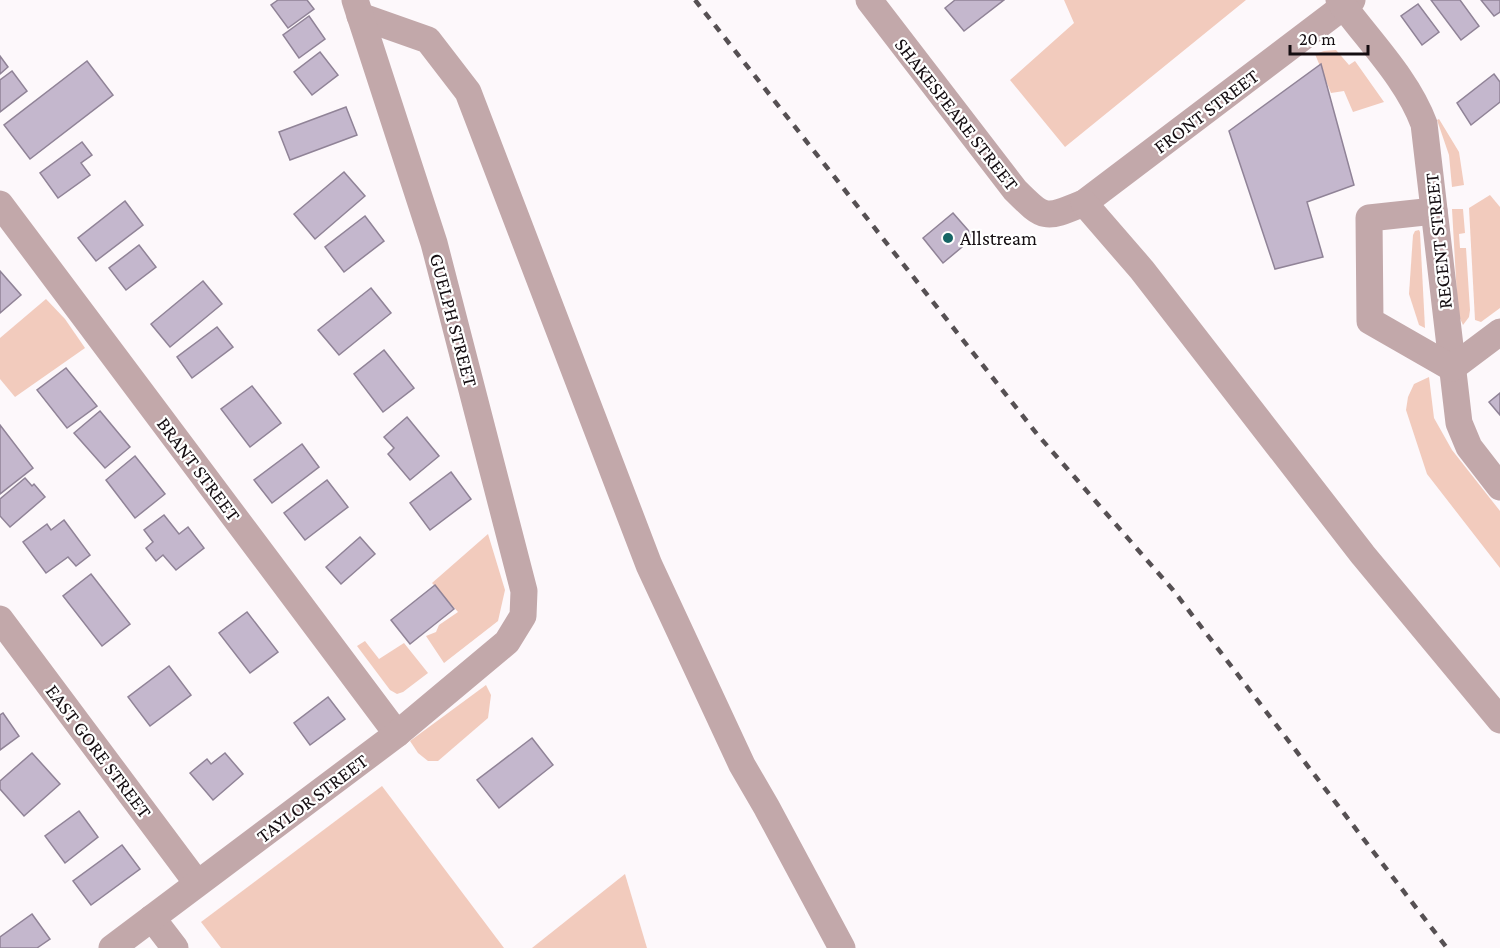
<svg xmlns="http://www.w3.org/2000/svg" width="1500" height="948" viewBox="0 0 1500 948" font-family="'Crimson Pro',serif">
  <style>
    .green { fill: #f2cbbd }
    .building { fill: #c4b7cd; stroke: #908397; stroke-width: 1.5 }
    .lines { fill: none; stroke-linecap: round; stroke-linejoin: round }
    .minor { stroke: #c2a8aa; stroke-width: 27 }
    .rail { stroke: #565053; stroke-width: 4.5; stroke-dasharray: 8 8; stroke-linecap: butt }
    .poi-dot { fill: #166565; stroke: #fff; stroke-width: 2 }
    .labels { text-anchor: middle; stroke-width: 4.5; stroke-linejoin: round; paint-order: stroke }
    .street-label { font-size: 20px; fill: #140d11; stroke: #fff }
    .poi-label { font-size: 20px; fill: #140d11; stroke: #fff; text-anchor: start }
  </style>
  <rect width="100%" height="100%" fill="#fdf8fb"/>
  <g class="green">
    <path d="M1064,0H1246L1065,147L1010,80L1074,23Z"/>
    <path d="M1336,50L1349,65L1355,61L1384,102L1353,112L1344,91L1331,93L1315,54L1324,51Z"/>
    <path d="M1439,119L1459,152L1464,185L1452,187L1449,155L1437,120Z"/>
    <path d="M1490,195L1500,207V308L1481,322L1475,320L1469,208Z"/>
    <path d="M1452,209H1463L1465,233L1459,234L1460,248H1466L1470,310L1469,317L1463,325L1458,314Z"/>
    <path d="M1419,230L1420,232L1425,328L1419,325L1409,294L1413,235L1415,231Z"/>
    <path d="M46,299L65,319L85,348L15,397L0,379V338Z"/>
    <path d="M1429,377L1434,418L1452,450L1500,511V568L1427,474L1406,410L1408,397L1414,384Z"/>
    <path d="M488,534L505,590L498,621L444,663L426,636L436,632L439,625L458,612L432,583Z"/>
    <path d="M365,641L379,659L404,643L428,673L403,692L397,694L390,690L357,646Z"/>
    <path d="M486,685L491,695L488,718L438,761H428L418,753L410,741Z"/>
    <path d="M382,786L504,948H221L201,922Z"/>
    <path d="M625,874L647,948H532Z"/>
  </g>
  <g class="building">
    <path d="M278,0H307L314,9L288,28L271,5Z"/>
    <path d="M955,0H1004L964,31L945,8Z"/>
    <path d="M1431,0H1460L1479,26L1461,40Z"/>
    <path d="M1481,0H1500V12L1494,16Z"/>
    <path d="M1418,4L1439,32L1422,45L1401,16Z"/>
    <path d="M309,16L325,39L299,58L283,35Z"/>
    <path d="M320,52L338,75L312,95L294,72Z"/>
    <path d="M0,56L8,67L0,74Z"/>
    <path d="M87,61L113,95L30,159L4,125Z"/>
    <path d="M1321,64L1354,185L1307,202L1323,257L1275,269L1229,131Z"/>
    <path d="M12,71L27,91L0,112V80Z"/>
    <path d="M1494,74L1500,82V102L1471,125L1457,103Z"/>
    <path d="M346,107L357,135L290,160L279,132Z"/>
    <path d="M82,142L92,155L81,163L90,175L58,198L40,173Z"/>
    <path d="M344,172L365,196L315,239L294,214Z"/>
    <path d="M125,201L143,225L96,261L78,238Z"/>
    <path d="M953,213L974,237L943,263L923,238Z"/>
    <path d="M365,216L384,241L344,272L325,247Z"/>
    <path d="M139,245L156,267L126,290L109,268Z"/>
    <path d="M0,271L21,295L0,313Z"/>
    <path d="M203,281L222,304L170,347L151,324Z"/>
    <path d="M371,288L391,313L339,355L318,330Z"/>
    <path d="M217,327L233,347L192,378L177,357Z"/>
    <path d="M384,350L414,388L383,412L354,374Z"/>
    <path d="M66,368L97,406L67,428L37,390Z"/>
    <path d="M252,386L281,423L250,447L221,409Z"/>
    <path d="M1500,393V415L1489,402Z"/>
    <path d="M100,411L130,447L105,468L74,433Z"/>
    <path d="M407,417L439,456L410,480L388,454L394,448L384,437Z"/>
    <path d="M0,425L33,468L0,494Z"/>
    <path d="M302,444L319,467L272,503L254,480Z"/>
    <path d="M135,456L165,494L135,518L106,480Z"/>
    <path d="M451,472L471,499L430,530L410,503Z"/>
    <path d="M25,478L32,486L34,484L45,497L10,527L0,516V499Z"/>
    <path d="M327,480L348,507L305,540L284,513Z"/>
    <path d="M164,515L179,534L188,527L204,548L176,570L163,555L156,561L146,548L153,542L144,530Z"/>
    <path d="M64,520L90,555L76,566L68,557L46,573L23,542L47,524L51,530Z"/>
    <path d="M360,537L375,554L341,584L326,567Z"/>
    <path d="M91,574L130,624L102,646L63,596Z"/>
    <path d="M435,585L454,609L410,644L391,620Z"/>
    <path d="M247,612L278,652L250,673L219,633Z"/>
    <path d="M169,666L191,695L150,726L128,697Z"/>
    <path d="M328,697L345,719L310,745L294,723Z"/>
    <path d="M3,713L19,736L0,750V715Z"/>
    <path d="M532,738L553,765L499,808L477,780Z"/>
    <path d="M32,753L60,784L24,816L0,789V781Z"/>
    <path d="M225,753L243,774L213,800L190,773L207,759L211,764Z"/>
    <path d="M79,811L98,837L65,863L45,836Z"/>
    <path d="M122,845L140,869L91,905L73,881Z"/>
    <path d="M32,914L50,939L37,948H0V937Z"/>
  </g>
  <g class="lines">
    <g class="minor">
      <path d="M869,0L1015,190C1045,220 1045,219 1084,203L1352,0"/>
      <path d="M1339,0C1368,40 1407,78 1424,124L1459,423L1469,447L1500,487"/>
      <path d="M360,16L428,40L468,92L649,565L742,765L767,808L842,948"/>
      <path d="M1084,203L1142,270L1363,555L1500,720"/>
      <path d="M0,204L397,734"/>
      <path d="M1434,211L1369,218L1370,321L1452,368L1500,332"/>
      <path d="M0,619L197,883"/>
      <path d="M152,918L175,948"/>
      <path d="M112,948L397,734L507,642L523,616L524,591L434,243L355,0"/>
    </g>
    <path class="rail" d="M695,0L1037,434L1173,590L1447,948"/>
  </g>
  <circle class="poi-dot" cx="948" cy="238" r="6"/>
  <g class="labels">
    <g class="street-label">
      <text transform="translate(1206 111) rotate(-37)" y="7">FRONT STREET</text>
      <text transform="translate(957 114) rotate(52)" y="7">SHAKESPEARE STREET</text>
      <text transform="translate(1438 241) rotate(-96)" y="7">REGENT STREET</text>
      <text transform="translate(454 320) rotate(75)" y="7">GUELPH STREET</text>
      <text transform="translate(199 469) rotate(53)" y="7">BRANT STREET</text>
      <text transform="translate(99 751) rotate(53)" y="7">EAST GORE STREET</text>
      <text transform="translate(312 798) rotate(-37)" y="7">TAYLOR STREET</text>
    </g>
    <g class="poi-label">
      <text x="960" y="245">Allstream</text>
    </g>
  </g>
  <path d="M1290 45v9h78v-9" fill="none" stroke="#140d11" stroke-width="3"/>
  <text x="1299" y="45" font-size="18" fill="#140d11" stroke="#ffffff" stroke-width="4.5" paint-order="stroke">20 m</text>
</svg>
